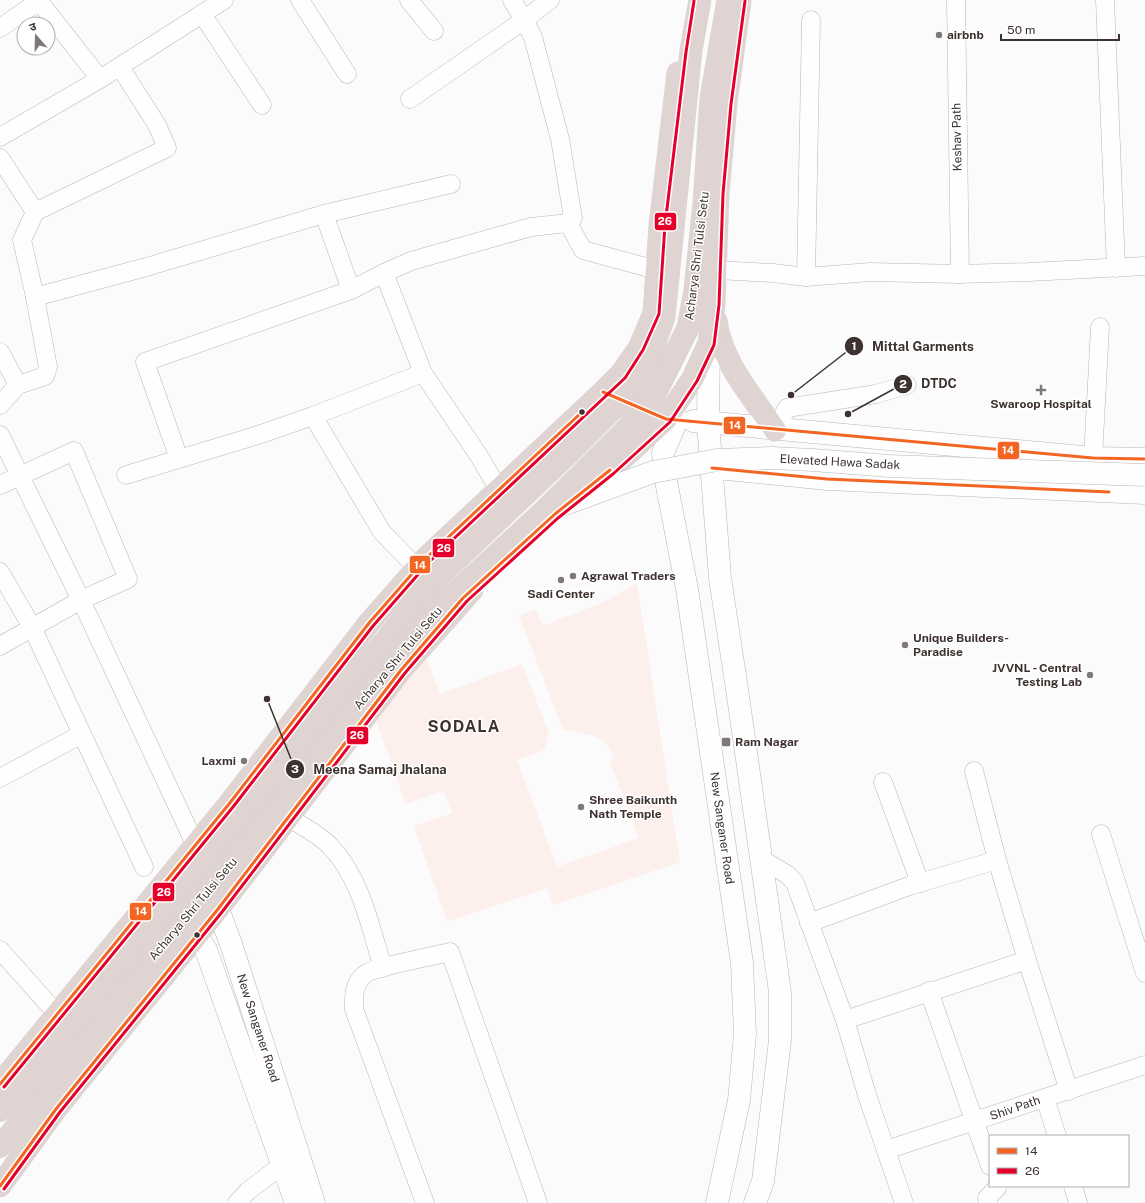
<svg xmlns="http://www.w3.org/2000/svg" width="1145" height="1203" viewBox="0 0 1145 1203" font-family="'Public Sans','Noto Sans Devanagari',sans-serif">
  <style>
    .green { fill: #fdefeb }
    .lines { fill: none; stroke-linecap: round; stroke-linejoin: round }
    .street-casing { stroke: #bab6b4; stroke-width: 19 }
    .secondary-casing { stroke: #bab6b4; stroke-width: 23 }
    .highway-casing { stroke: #dad8d8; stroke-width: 23 }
    .street { stroke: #fefefe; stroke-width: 18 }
    .secondary { stroke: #fefefe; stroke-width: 22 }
    .highway { stroke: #dfd4d1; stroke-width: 22 }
    .secondary-bridge-casing { stroke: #bab6b4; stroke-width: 23; stroke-linecap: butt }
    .highway-bridge-casing { stroke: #dad8d8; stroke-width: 23; stroke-linecap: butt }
    .secondary-bridge { stroke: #fefefe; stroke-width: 22 }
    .highway-bridge { stroke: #dfd4d1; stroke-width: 22 }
    .bus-1-casing { stroke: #fff; stroke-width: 6 }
    .bus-2-casing { stroke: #fff; stroke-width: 6 }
    .bus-1 { stroke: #f26522; stroke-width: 3 }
    .bus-2 { stroke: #e4002b; stroke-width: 3 }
    .poi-dot { fill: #807876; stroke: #fff; stroke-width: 1.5 }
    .bus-dot { fill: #3d322f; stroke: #fff; stroke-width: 1.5 }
    .labels { text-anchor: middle; stroke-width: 3; stroke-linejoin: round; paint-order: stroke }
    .poi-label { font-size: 12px; font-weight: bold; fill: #3d322f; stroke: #fff; text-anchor: start }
    .street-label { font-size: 12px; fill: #3d322f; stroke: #fff }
    .district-label { font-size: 16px; font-weight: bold; letter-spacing: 1px; fill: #3d322f; stroke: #fff }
    .leader { fill: none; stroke: #3d322f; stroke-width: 1.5 }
    .callout-dot { fill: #3d322f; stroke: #fff; stroke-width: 1.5 }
    .mark-label { font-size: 12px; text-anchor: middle; font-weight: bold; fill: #fff }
    .callout-label { font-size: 13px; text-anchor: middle; font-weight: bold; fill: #3d322f; stroke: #fff; stroke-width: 3; stroke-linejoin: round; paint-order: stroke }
    .line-badge { stroke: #fff; stroke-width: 1.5 }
    .badge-label { font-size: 11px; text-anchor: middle; font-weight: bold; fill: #fff }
  </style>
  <rect width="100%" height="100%" fill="#fbfbfb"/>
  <path class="green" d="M637,583L680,862L553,905L547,888L447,922L414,826L452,813L444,791L406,804L374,715L424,652L440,694L522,664L549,733L544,750L517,760L557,867L639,838L610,762L614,758C612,754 609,748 606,744C597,733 575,733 563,729L519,616L536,609L543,626L604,602Z"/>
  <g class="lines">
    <defs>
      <g id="street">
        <path d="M38,0L100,79"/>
        <path d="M300,0L347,74"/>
        <path d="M409,0L434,31"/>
        <path d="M956,0L960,274"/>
        <path d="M1105,0L1116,268"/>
        <path d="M202,14L262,105"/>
        <path d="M0,28L39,1"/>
        <path d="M410,99L524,20L512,0"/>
        <path d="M0,137L100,79L224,0"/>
        <path d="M0,158L35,212L22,240L35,297L48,367L45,376L18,385L0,405"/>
        <path d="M35,212L167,148L157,125L120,67"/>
        <path d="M324,214L351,290L384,273L423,373L313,416L255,436L179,459L145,362L351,290"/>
        <path d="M568,223L583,250L657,270"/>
        <path d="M715,270L773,273L806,277L870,272L960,274L1029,272L1145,266"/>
        <path d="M384,273L411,261L531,227L568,223L573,218L560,139L533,37L524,20L550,0"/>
        <path d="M806,277L811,20"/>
        <path d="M35,297L150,266L324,214L451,184"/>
        <path d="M0,352L18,385"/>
        <path d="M423,373L479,456L499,490"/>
        <path d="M313,416L382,532L417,568"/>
        <path d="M775,430L787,408L876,394L907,385"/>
        <path d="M0,435L81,600L196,846"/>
        <path d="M1093,458L1100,327"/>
        <path d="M126,475L179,459"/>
        <path d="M0,485L74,451L128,579L81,600L0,646"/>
        <path d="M0,572L32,627L144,867"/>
        <path d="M974,771L997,860"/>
        <path d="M0,778L82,734"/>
        <path d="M883,782L920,883"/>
        <path d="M287,816C301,826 319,834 330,846C361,878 370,926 383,968"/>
        <path d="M1101,834L1145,973"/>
        <path d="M761,859L788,875L795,883L845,1020L867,1095L904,1203"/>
        <path d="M809,923L909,886L997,860L1027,960L845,1020"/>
        <path d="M0,950L58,1015"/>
        <path d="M1027,960L1069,1091"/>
        <path d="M929,991L990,1166"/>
        <path d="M1045,1098L1057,1136"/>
        <path d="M886,1150L1145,1065"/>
        <path d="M1073,1186L1078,1203"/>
        <path d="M237,1203L248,1191L282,1165"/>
        <path d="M425,1203L354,1009C354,997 353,985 364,975C372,967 435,956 450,952L538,1203"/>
        <path d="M988,1203L987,1198L997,1188V1186"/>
      </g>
      <g id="secondary">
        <path d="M709,343L708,423L720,578L737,689L780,992V1040L763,1181L755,1203"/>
        <path d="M677,420L663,453L666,481L687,589L742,963L745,1034L739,1100L717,1203"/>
        <path d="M693,421L1093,458L1145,459"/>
        <path d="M707,467L827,479L1145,493"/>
        <path d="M207,896L218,909L231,944L314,1203"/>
        <path d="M183,922L197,935L206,950L296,1203"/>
      </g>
      <g id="highway">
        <path d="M716,321C722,363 752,396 775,430"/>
        <path d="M574,499L610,470L666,419L693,378L709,343L714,304L718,194L726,103L740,0"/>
        <path d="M0,1084L229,804L369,623L425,559L603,392L621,374L639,348L654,313L660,225L678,73"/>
        <path d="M0,1186L56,1109L218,909L401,670L472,590"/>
      </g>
    </defs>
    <use href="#street" class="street-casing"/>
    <use href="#secondary" class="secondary-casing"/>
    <use href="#highway" class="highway-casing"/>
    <use href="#street" class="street"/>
    <use href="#secondary" class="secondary"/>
    <use href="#highway" class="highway"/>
    <defs>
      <path id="secondary-bridge" d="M543,512L653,472L717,460L772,458L813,460L889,466L1145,475"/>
      <g id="highway-bridge">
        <path d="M0,1111L434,581L568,454L631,391L651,354L664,317L691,50L700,0"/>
        <path d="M0,1147L431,615L543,512L622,434L652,400L688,328L695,290L704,203L711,98L728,0"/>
      </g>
    </defs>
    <use href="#secondary-bridge" class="secondary-bridge-casing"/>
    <use href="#highway-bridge" class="highway-bridge-casing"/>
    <use href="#secondary-bridge" class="secondary-bridge"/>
    <use href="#highway-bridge" class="highway-bridge"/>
    <defs>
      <g id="bus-1">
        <path d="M603,392L666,419L1093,458L1145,459"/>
        <path d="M712,468L827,479L1109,492"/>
        <path d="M0,1084L229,804L369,623L425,559L582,412"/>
        <path d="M0,1186L56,1109L218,909L401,670L463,598L555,514L610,470"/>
      </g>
      <g id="bus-2">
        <path d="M4,1087L233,807L373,626L429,562L625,378L643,350L659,314L665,225L686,52L694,1"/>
        <path d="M4,1189L60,1112L222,912L405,673L467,601L558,518L613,474L670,422L697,381L714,345L719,305L723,194L731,104L745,1"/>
      </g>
    </defs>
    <use href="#bus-1" class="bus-1-casing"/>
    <use href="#bus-2" class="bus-2-casing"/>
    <use href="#bus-1" class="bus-1"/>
    <use href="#bus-2" class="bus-2"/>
  </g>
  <g class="poi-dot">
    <circle cx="939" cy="35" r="4"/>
    <path d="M1039 384h4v4h4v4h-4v4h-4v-4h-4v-4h4z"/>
    <circle cx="573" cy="576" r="4"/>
    <circle cx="561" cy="580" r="4"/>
    <circle cx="905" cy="645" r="4"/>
    <circle cx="1090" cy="675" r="4"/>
    <rect x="721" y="737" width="10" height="10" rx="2"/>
    <circle cx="244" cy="761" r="4"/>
    <circle cx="581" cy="807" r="4"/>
  </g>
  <g class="bus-dot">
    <circle cx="582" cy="412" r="3.5"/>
    <circle cx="197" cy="935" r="3.5"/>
  </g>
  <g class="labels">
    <g class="poi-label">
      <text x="947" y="39">airbnb</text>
      <text x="1041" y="408" text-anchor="middle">Swaroop Hospital</text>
      <text x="581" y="580">Agrawal Traders</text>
      <text x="561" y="598" text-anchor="middle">Sadi Center</text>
      <text x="913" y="642">Unique Builders-<tspan x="913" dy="14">Paradise</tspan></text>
      <text x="1082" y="672" text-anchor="end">JVVNL - Central<tspan x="1082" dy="14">Testing Lab</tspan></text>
      <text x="735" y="746">Ram Nagar</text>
      <text x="236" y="765" text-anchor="end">Laxmi</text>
      <text x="589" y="804">Shree Baikunth<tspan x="589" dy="14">Nath Temple</tspan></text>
    </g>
    <g class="street-label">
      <text transform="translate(957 137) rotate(-91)" y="4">Keshav Path</text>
      <text transform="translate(697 256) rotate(-83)" y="4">Acharya Shri Tulsi Setu</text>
      <text transform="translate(840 462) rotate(3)" y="4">Elevated Hawa Sadak</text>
      <text transform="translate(398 658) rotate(-50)" y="4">Acharya Shri Tulsi Setu</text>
      <text transform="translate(722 828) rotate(82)" y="4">New Sanganer Road</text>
      <text transform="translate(193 909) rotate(-50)" y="4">Acharya Shri Tulsi Setu</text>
      <text transform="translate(258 1028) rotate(72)" y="4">New Sanganer Road</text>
      <text transform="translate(1015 1108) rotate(-19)" y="4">Shiv Path</text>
    </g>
    <g class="district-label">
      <text x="464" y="732">SODALA</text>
    </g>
  </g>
  <path class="leader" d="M791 395L854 346M848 414L903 384M267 699L295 769"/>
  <g class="callout-dot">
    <circle cx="791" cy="395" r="4"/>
    <circle cx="848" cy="414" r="4"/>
    <circle cx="267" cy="699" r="4"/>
    <circle cx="854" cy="346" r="10"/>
    <circle cx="903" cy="384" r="10"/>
    <circle cx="295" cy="769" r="10"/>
  </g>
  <g class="mark-label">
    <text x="854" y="350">1</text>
    <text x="903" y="388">2</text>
    <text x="295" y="773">3</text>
  </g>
  <g class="callout-label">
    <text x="923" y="351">Mittal Garments</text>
    <text x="939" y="388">DTDC</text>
    <text x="380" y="774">Meena Samaj Jhalana</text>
  </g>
  <g class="line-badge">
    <rect x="654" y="212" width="23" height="19" rx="4" fill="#e4002b"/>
    <rect x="723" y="416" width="23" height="19" rx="4" fill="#f26522"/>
    <rect x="997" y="441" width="23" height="19" rx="4" fill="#f26522"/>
    <rect x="432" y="538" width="23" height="20" rx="4" fill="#e4002b"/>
    <rect x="409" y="555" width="22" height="19" rx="4" fill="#f26522"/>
    <rect x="346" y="726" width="23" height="19" rx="4" fill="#e4002b"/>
    <rect x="152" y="882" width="23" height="20" rx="4" fill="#e4002b"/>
    <rect x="129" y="902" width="23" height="19" rx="4" fill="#f26522"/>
  </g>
  <g class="badge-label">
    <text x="665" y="225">26</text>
    <text x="735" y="429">14</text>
    <text x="1008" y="454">14</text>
    <text x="444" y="552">26</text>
    <text x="420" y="569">14</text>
    <text x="357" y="739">26</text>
    <text x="164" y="896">26</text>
    <text x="141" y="915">14</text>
  </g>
  <rect x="989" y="1135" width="140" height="52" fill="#ffffff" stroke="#b1adac"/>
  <rect x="997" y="1148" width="20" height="6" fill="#f26522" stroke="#b1adac"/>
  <text x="1025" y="1155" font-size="12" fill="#3d322f">14</text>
  <rect x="997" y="1168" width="20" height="6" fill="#e4002b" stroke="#b1adac"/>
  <text x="1025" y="1175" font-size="12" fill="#3d322f">26</text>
  <g transform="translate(36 36) rotate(340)"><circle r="19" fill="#ffffff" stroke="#b1adac"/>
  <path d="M0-3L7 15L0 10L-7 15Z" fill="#807876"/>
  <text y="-6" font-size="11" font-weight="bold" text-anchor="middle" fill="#3d322f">उ</text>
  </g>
  <path d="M1001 34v6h118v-6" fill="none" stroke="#3d322f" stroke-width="2"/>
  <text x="1007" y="34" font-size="12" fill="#3d322f" stroke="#ffffff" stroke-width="3" paint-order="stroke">50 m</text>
</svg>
